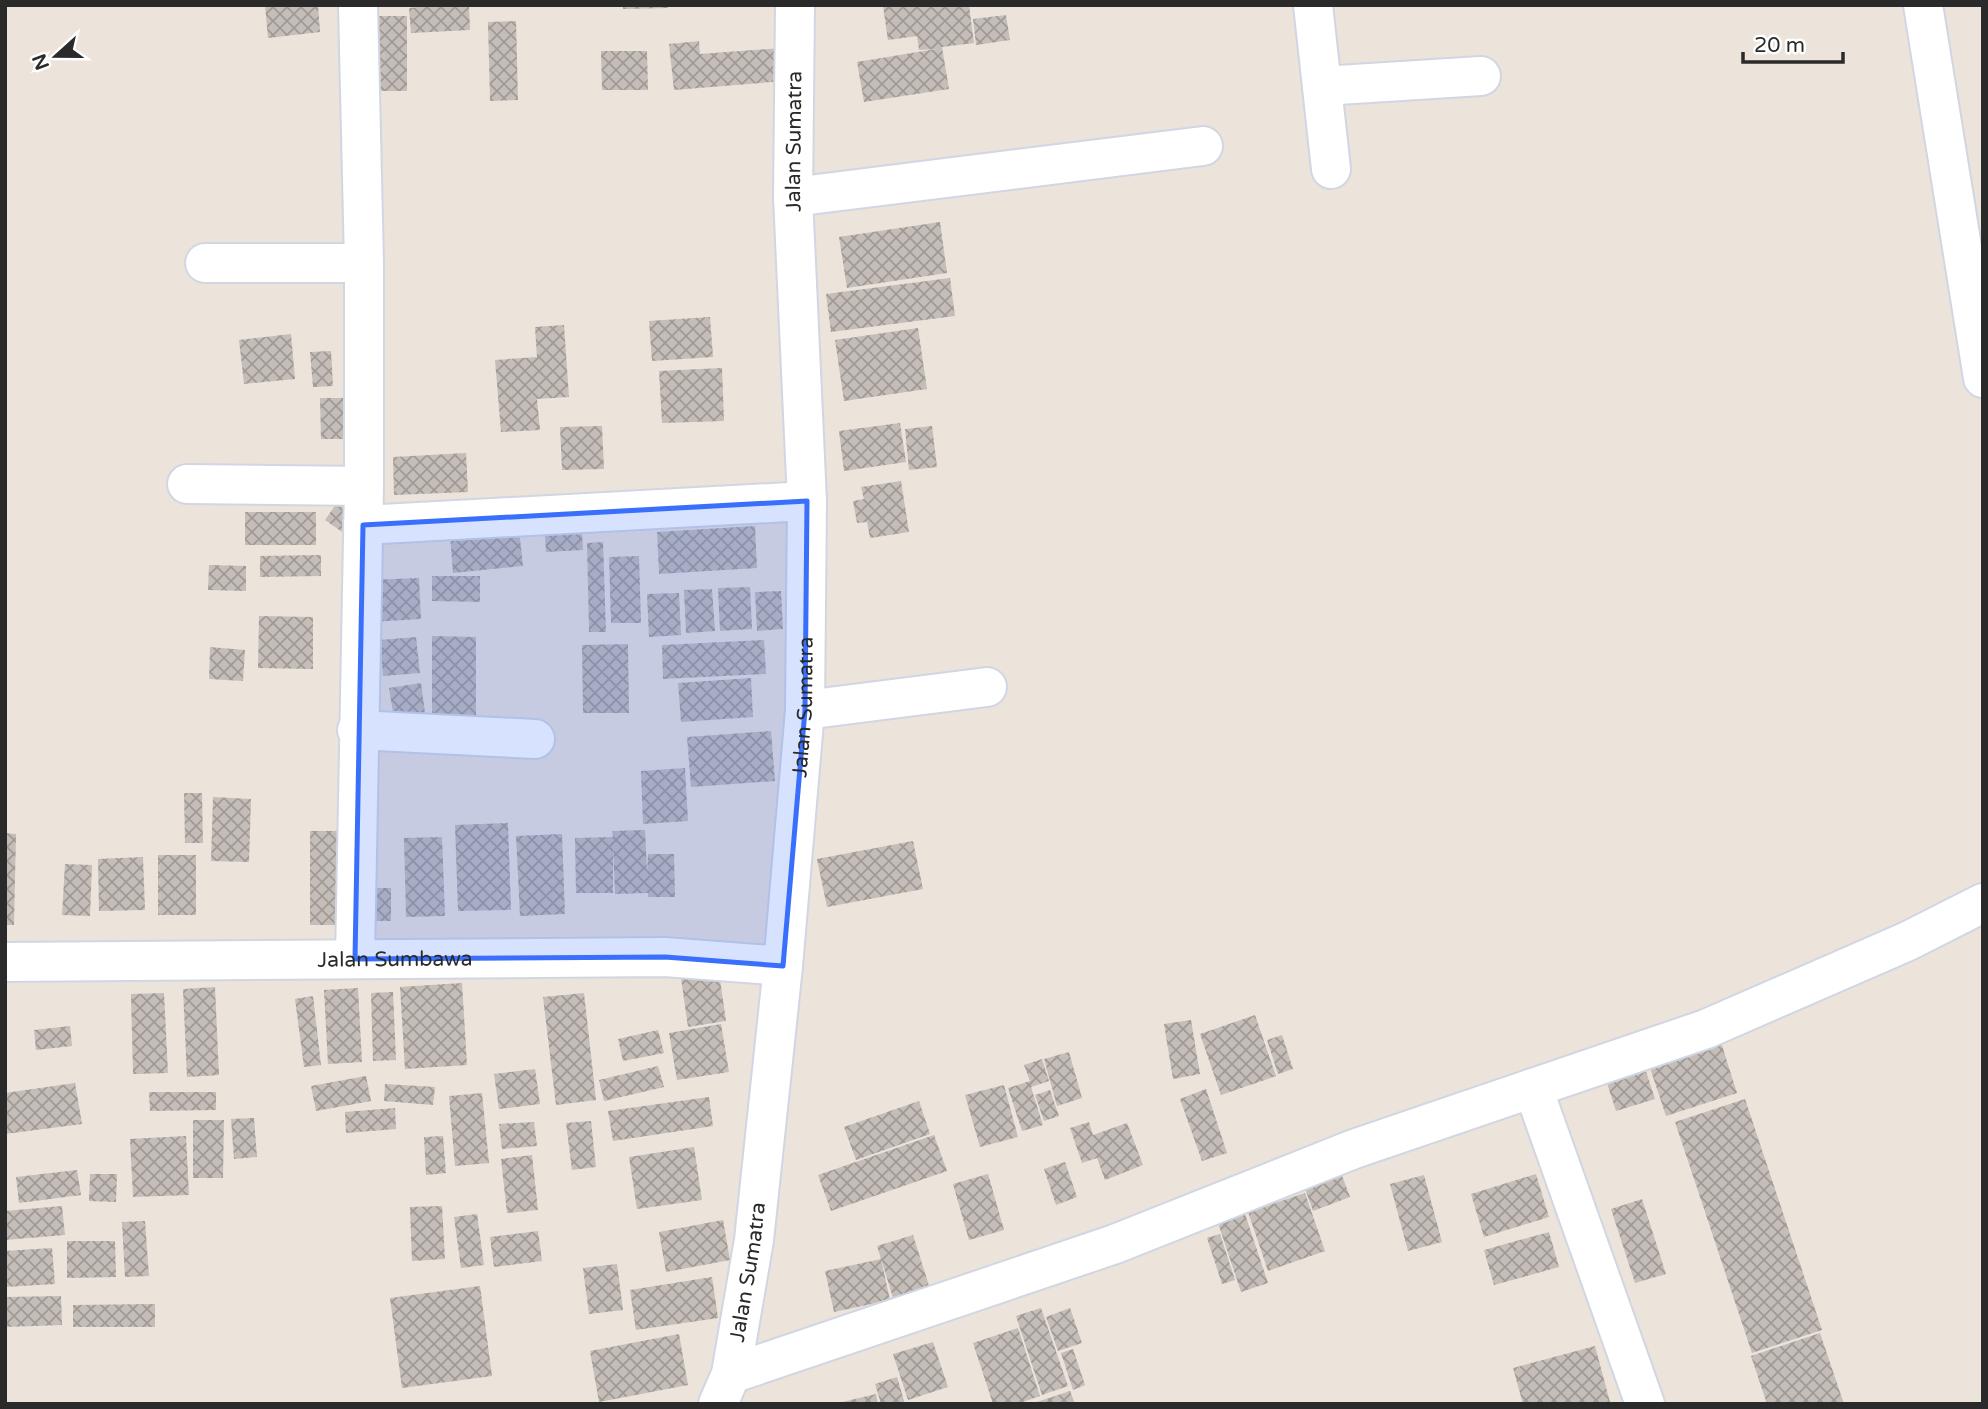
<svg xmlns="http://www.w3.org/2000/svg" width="1988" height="1409" viewBox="0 0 1988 1409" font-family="'Varela Round',sans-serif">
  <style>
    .building { fill: url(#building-cross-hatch) }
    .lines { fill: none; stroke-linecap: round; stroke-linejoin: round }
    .minor-casing { stroke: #d1d6e3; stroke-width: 42 }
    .minor { stroke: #fff; stroke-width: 38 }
    .marked { fill: #396ffb; fill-opacity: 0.2; stroke: #396ffb; stroke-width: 5; stroke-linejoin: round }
    .labels { text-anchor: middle; stroke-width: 5; stroke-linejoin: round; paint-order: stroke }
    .street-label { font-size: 21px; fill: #2a2a2a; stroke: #fff }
  </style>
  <defs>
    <pattern id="building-cross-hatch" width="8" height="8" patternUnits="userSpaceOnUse" patternTransform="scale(1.75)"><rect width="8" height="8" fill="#c4bdb8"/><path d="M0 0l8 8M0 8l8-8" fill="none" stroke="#9f9a96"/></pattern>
  </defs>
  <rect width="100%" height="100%" fill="#ece3db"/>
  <g class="building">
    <path d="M265,5H318L320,32L268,38Z"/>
    <path d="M437,5H469L470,30L411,33L409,8Z"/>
    <path d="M623,5H668V8L623,9Z"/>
    <path d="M891,5H969L974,43L942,47L949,89L864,102L857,62L936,49L919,50L917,36L888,40L883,6Z"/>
    <path d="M1006,15L1010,40L976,45L973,19Z"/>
    <path d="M376,16H407V91H377Z"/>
    <path d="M516,21L518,100L490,101L488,22Z"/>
    <path d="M699,41L700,54L782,48L784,81L674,90L669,44Z"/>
    <path d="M601,51H647L648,90H602Z"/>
    <path d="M940,222L947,273L847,288L839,237Z"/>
    <path d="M950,278L955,316L831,332L826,294Z"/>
    <path d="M710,317L713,357L652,361L649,321Z"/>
    <path d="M564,325L569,397L537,399L540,430L501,432L495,360L537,357L535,327Z"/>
    <path d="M918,328L927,389L844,401L835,340Z"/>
    <path d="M291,334L295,379L244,384L239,340Z"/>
    <path d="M331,351L333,386L313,387L310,352Z"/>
    <path d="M722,368L724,421L662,423L659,371Z"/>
    <path d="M320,398H353L354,439H321Z"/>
    <path d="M900,423L906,462L844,471L839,431Z"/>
    <path d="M602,426L604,469L562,470L560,427Z"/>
    <path d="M932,426L937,467L909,470L905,429Z"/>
    <path d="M466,453L468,492L394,495L393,457Z"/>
    <path d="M901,481L909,532L870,538L867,522L857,523L853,501L864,499L861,487Z"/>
    <path d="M339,500L359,513L345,534L325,520Z"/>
    <rect x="245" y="512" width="71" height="33"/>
    <path d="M581,520L583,550L546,552L544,521Z"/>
    <path d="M755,526L757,568L659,574L657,532Z"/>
    <path d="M519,529L523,566L453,573L450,535Z"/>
    <path d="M603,542L606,632H589L587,543Z"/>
    <path d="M321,555V576L260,577V556Z"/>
    <path d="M639,556L641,623H611L609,557Z"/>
    <path d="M209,565L246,566V591L208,590Z"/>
    <path d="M432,576H480V602L432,601Z"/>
    <path d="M419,578L421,619L371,622L369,580Z"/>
    <path d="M750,587L752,629L720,631L718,588Z"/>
    <path d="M712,589L715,631L686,633L684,590Z"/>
    <path d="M781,591L783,629L757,631L755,592Z"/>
    <path d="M679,593L681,635L649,637L647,594Z"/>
    <path d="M259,616L313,617V669L258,668Z"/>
    <path d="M432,636L476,637V715H432Z"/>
    <path d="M416,637L420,673L383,676L380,640Z"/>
    <path d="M764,640L766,674L663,679L662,645Z"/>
    <path d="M628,644L629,713H583L582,645Z"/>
    <path d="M210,647L245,650L243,681L209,679Z"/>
    <path d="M751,678L753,717L681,722L678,683Z"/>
    <path d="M421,683L426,720L395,725L389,688Z"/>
    <path d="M771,731L775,781L691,787L687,737Z"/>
    <path d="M685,768L688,821L643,824L641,771Z"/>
    <path d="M184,793H202L203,843H185Z"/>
    <path d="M213,797L251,799L249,862L211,861Z"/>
    <path d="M508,823L511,910L458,911L455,825Z"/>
    <path d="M645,830L647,873L648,854H674L675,897H648V893L615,894L613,846V893H576L575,838L613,837L612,831Z"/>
    <rect x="310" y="831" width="37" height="94"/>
    <path d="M5,833L16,834L14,925H5Z"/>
    <path d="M562,834L565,914L520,916L516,836Z"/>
    <path d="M442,837L445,916L406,917L404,838Z"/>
    <path d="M913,841L923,889L827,907L817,859Z"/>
    <rect x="158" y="855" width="38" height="60"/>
    <path d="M143,857L145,910L99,911L98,859Z"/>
    <path d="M65,864L92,865L90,916L62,915Z"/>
    <rect x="365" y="888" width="26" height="33"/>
    <path d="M719,973L726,1021L688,1027L681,978Z"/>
    <path d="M462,983L467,1065L405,1069L400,987Z"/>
    <path d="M215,987L219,1075L187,1077L183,989Z"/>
    <path d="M358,988L362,1062L328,1064L324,990Z"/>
    <path d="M393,992L396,1060L373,1061L371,993Z"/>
    <path d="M164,993L168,1073L133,1074L131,994Z"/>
    <path d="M584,993L596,1100L556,1105L543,997Z"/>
    <path d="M313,996L321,1065L304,1067L295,999Z"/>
    <path d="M1255,1015L1276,1076L1221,1095L1200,1034Z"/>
    <path d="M1191,1020L1200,1074L1173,1079L1164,1024Z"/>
    <path d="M721,1024L729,1072L677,1080L669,1033Z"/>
    <path d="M70,1026L72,1046L36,1050L34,1030Z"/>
    <path d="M658,1030L664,1053L623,1061L618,1039Z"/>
    <path d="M1282,1035L1293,1069L1278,1074L1267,1040Z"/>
    <path d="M1719,1036L1737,1093L1666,1116L1647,1059Z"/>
    <path d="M1069,1052L1082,1098L1057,1106L1044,1059Z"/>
    <path d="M1042,1059L1049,1081L1031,1087L1043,1125L1022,1131L1008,1088L1030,1081L1024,1065Z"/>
    <path d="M1644,1065L1655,1099L1616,1111L1605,1077Z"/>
    <path d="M658,1066L664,1087L604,1101L599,1080Z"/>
    <path d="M535,1069L540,1104L499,1109L494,1074Z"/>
    <path d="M366,1076L371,1101L316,1111L311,1086Z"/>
    <path d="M75,1083L82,1124L5,1134V1093Z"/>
    <path d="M385,1084L435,1087L433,1105L384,1101Z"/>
    <path d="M1004,1085L1018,1137L980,1147L965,1095Z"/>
    <path d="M1206,1089L1227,1153L1202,1161L1180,1099Z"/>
    <path d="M1050,1090L1059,1116L1044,1121L1035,1095Z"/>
    <path d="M149,1092H216V1110L150,1111Z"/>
    <path d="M482,1093L489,1163L455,1166L449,1096Z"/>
    <path d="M709,1097L713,1126L613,1141L608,1111Z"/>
    <path d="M1745,1099L1822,1330L1752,1353L1675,1122Z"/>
    <path d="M919,1101L930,1134L856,1160L844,1127Z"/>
    <path d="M395,1108L396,1129L346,1133L345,1112Z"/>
    <path d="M254,1118L257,1157L234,1159L231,1119Z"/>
    <path d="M193,1120H224L223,1178H193Z"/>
    <path d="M591,1121L596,1167L572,1170L566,1123Z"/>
    <path d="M534,1122L537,1146L502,1149L499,1124Z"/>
    <path d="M1089,1122L1093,1135L1127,1123L1143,1165L1105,1180L1097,1158L1082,1163L1070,1128Z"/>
    <path d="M934,1135L947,1171L831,1211L818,1175Z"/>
    <path d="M186,1136L189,1195L133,1197L130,1139Z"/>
    <path d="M443,1136L446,1173L426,1175L424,1137Z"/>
    <path d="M694,1147L702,1200L637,1209L629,1157Z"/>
    <path d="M532,1155L538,1210L507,1213L501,1159Z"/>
    <path d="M1065,1162L1077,1197L1056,1205L1044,1169Z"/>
    <path d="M77,1170L81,1195L19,1203L16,1177Z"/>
    <path d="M1340,1170L1350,1197L1313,1211L1303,1183Z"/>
    <path d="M90,1174H117L116,1202L89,1201Z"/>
    <path d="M988,1174L1004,1230L969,1240L953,1184Z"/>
    <path d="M1536,1174L1549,1217L1484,1237L1471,1194Z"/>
    <path d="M1424,1175L1442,1242L1408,1251L1390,1184Z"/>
    <path d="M1305,1193L1325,1251L1268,1271L1248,1212Z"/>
    <path d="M1642,1199L1666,1274L1635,1283L1611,1209Z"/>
    <path d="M62,1206L65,1235L5,1240V1211Z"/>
    <path d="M442,1206L445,1259L412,1261L410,1207Z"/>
    <path d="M477,1214L484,1265L461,1268L454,1217Z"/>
    <path d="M1245,1214L1268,1283L1241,1292L1218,1223Z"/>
    <path d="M723,1220L730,1260L666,1272L659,1232Z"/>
    <path d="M145,1221L149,1276L125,1277L122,1222Z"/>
    <path d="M538,1231L542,1261L494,1267L490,1237Z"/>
    <path d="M1549,1232L1559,1267L1494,1285L1484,1250Z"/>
    <path d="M1220,1234L1235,1280L1222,1284L1207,1238Z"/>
    <path d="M913,1235L931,1292L895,1304L877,1246Z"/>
    <path d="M67,1241H115L116,1277L67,1278Z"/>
    <path d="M52,1248L55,1284L5,1287V1251Z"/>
    <path d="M881,1259L890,1300L834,1312L825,1271Z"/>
    <path d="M617,1264L623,1310L589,1314L583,1268Z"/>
    <path d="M712,1277L718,1318L636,1330L630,1290Z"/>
    <path d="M480,1286L492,1376L402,1388L390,1298Z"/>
    <path d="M61,1296L62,1325L5,1327V1297Z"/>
    <path d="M155,1304V1327H73V1305Z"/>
    <path d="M1041,1308L1068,1386L1042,1395L1016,1316Z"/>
    <path d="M1070,1308L1082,1343L1058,1351L1046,1317Z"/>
    <path d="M1018,1328L1040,1396L1017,1404H993L973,1343Z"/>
    <path d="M1820,1333L1844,1404H1767L1751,1356Z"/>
    <path d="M679,1334L688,1385L599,1402L590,1351Z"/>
    <path d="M933,1342L948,1387L908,1400L893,1354Z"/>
    <path d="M1595,1346L1610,1402L1523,1404L1513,1368Z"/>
    <path d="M1073,1349L1085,1385L1073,1390L1061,1353Z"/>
    <path d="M897,1377L905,1404H881L875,1384Z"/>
    <path d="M1070,1391L1075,1404H1034V1403Z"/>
    <path d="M876,1394L878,1404H838V1403Z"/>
  </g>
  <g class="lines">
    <defs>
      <g id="minor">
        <path d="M1313,5L1331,169"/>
        <path d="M1923,5L1983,378"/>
        <path d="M1322,86L1481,76"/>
        <path d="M793,197L1203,146"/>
        <path d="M205,263H364"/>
        <path d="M187,484L364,486"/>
        <path d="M363,525L807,501"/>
        <path d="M805,710L987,687"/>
        <path d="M357,730L535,739"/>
        <path d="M355,959L364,486V263L358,5"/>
        <path id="s1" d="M5,962L665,957L783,966"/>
        <path d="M1533,1088L1645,1404"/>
        <path d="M731,1374L1115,1244L1354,1149L1706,1029L1908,941L1983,903"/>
        <path id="s2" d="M718,1404L731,1374L754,1240L783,966L805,710L807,501L793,197L795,5"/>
      </g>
    </defs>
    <use href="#minor" class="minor-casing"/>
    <use href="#minor" class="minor"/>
  </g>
  <path class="marked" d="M807,501L805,710L783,966L665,957L355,959L363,525Z"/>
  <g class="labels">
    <g class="street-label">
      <text dy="7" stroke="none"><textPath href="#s2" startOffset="1270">Jalan Sumatra</textPath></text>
      <text dy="7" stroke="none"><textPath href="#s2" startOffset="704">Jalan Sumatra</textPath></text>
      <text dy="7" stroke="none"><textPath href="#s1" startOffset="390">Jalan Sumbawa</textPath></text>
      <text dy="7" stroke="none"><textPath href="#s2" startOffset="136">Jalan Sumatra</textPath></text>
    </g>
  </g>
  <rect width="1988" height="1409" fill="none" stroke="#2a2a2a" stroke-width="14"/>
  <g transform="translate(56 56) rotate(249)" stroke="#ffffff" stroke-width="5" paint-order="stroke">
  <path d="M0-5L12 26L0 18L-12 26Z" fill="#2a2a2a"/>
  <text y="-10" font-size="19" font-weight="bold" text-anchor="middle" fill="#2a2a2a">N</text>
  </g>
  <path d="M1743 52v10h100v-10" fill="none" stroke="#2a2a2a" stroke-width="3.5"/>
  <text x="1754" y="52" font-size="21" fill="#2a2a2a" stroke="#ffffff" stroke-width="5" paint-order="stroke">20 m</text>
</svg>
